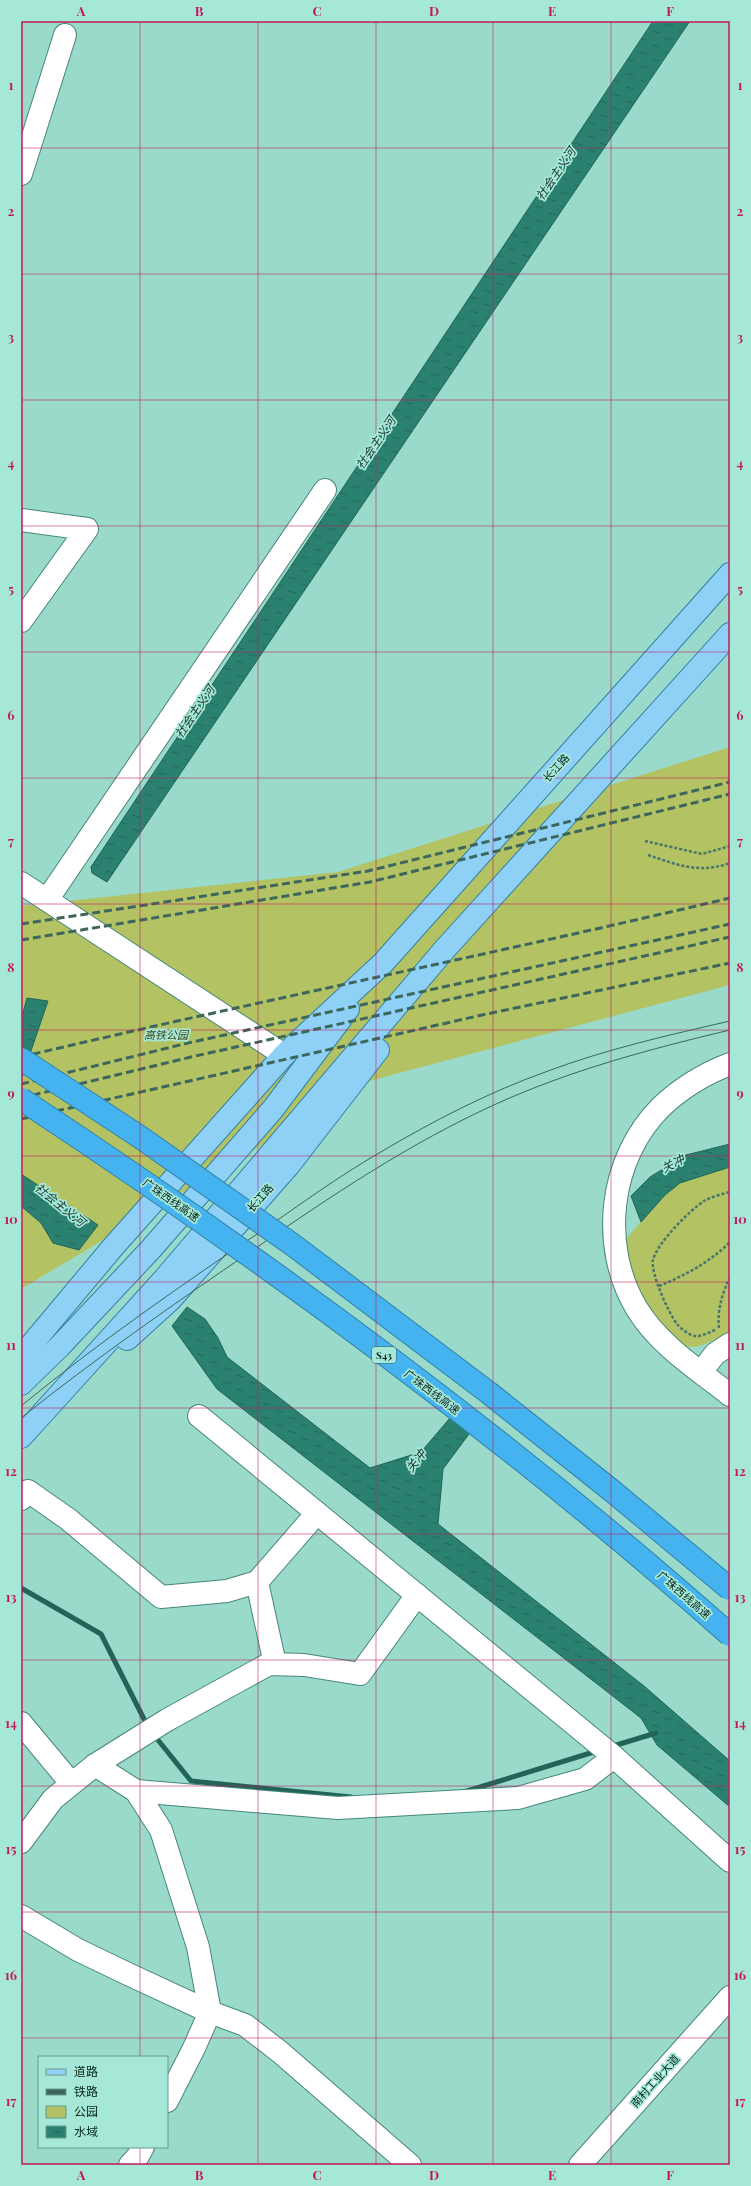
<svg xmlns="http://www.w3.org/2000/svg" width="751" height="2186" viewBox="0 0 751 2186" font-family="'Playfair Display','Noto Sans SC',serif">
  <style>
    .park { fill: #b3c263 }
    .water { fill: url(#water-ripples); stroke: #206557 }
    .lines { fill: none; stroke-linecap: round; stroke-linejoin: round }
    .stream { stroke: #206557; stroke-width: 5 }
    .minor-casing { stroke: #478779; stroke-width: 24 }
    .major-casing { stroke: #3081a6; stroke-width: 24 }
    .path { stroke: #49766c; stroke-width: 2.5; stroke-dasharray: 3 2; stroke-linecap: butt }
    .minor { stroke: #fff; stroke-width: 22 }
    .major { stroke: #8fd1f6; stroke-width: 22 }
    .tram { stroke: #3d665c; stroke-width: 1 }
    .rail { stroke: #3d665c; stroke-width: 3; stroke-dasharray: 8 4; stroke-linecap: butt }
    .highway-bridge-casing { stroke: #3081a6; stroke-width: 24; stroke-linecap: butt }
    .highway-bridge { stroke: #45b3f0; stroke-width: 22 }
    .grid { fill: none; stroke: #c2185b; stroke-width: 1; stroke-opacity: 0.55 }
    .labels { text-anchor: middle; stroke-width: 3.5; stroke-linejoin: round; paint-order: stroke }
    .shield { fill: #a6e8d7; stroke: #375f56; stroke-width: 1 }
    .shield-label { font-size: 10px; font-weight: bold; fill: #08241e }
    .street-label { font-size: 11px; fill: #08241e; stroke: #a6e8d7 }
    .park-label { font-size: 11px; font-style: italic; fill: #434a1b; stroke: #a6e8d7 }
    .water-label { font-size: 12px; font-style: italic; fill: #19332d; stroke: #a6e8d7 }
    .neatline { fill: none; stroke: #c2185b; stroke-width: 1.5 }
    .grid-label { font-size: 13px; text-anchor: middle; font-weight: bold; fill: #c2185b }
  </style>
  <defs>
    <pattern id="water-ripples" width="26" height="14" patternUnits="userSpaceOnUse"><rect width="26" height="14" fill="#2b816f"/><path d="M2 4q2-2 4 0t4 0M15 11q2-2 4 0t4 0" fill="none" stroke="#23695b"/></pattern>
  </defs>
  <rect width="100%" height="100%" fill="#99daca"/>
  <g class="park">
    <path d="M730,747V985L369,1081L21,1289V906L338,872Z"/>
    <path d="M730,1167V1332C719,1337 705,1346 693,1347C666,1347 636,1290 630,1268C627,1259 626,1250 624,1241L665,1195L680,1183Z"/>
  </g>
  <g class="water">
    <path d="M653,21H690L107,882L92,873L91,867Z"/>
    <path d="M27,998L48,1001L21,1080V1020Z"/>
    <path d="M730,1144V1167L680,1183L665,1195L641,1222L631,1196L650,1177L686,1155Z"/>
    <path d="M21,1174L98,1225L79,1250L53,1243L41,1223L21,1206Z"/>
    <path d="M187,1307L205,1319L218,1338L227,1357L370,1468L421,1452L450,1418L469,1434L443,1469L438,1524L644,1686L730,1761V1807L657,1745L641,1718L217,1389L172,1326Z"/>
  </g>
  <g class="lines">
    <g class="stream">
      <path d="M21,1588L101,1634L148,1727"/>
      <path d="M154,1735L191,1781L351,1797"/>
      <path d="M610,1747L656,1733"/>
      <path d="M467,1791L597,1751"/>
    </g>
    <defs>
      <g id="minor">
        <path d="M21,174L65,35"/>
        <path d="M21,520L87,529L21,621"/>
        <path d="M21,883L284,1055"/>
        <path d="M47,900L325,490"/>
        <path d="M730,1064C704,1074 681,1088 661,1107C609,1159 599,1246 637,1309C659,1345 697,1369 730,1395"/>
        <path d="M701,1372L715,1354L730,1344"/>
        <path d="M199,1416L613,1756L730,1861"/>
        <path d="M21,1499L28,1491L68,1519L161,1597L227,1591L257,1582L317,1513"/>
        <path d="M257,1582L275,1664"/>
        <path d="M21,1723L71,1783"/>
        <path d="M95,1765L136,1791L161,1830L198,1947L210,2012L194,2048L167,2101"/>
        <path d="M136,1791L338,1808L518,1798L585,1779L614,1757"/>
        <path d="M21,1842L53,1799L95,1765L167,1720L269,1664L304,1665L360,1674L417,1595"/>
        <path d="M21,1916L78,1950L130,1975L210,2012L245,2025L280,2052L410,2165"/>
        <path d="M130,2165L138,2156L143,2147"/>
        <path d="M580,2165L730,1997"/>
      </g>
      <g id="major">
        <path d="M127,1339L171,1299L289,1165L378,1050"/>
        <path d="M21,1357L113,1247L284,1055L383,963L730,574"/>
        <path d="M21,1384L60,1346L151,1249L273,1109L348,1009"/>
        <path d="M21,1437L166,1277L445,949L730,634"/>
      </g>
    </defs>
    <use href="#minor" class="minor-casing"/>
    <use href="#major" class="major-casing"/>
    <g class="path">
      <path d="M645,841L702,854L730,846"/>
      <path d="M648,855C678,865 698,874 730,863"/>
      <path d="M659,1286C686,1275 710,1262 730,1242"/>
      <path d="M719,1328C717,1310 722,1294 730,1277"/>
      <path d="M715,1330C709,1332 702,1337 695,1336C689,1335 681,1329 677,1324C669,1314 650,1272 653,1260C657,1243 690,1210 704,1201C712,1197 721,1194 730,1192"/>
    </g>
    <use href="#minor" class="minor"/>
    <use href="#major" class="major"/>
    <g class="tram">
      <path d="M21,1406C98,1343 180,1286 263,1230C301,1204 339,1176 379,1153C433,1121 489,1092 548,1071C607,1049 669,1035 730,1021"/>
      <path d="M21,1418C96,1358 174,1304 253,1250C331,1196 410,1143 496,1104C571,1070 650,1049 730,1030"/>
    </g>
    <g class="rail">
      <path d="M21,924L368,871L730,782"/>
      <path d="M21,940L370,882L730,794"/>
      <path d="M21,1057C257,1001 494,954 730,898"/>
      <path d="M21,1084L188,1043L730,924"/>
      <path d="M21,1098L191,1057L730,937"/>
      <path d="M21,1119L482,1015L730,963"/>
    </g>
    <defs>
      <g id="highway-bridge">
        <path d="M21,1059L140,1137L293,1245L489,1393L611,1490L730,1589"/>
        <path d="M21,1099C268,1262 508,1438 730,1635"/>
      </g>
    </defs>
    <use href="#highway-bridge" class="highway-bridge-casing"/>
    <use href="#highway-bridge" class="highway-bridge"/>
  </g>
  <path class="grid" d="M140,21V2057M258,21V2165M376,21V2165M493,21V2165M611,21V2165M21,148H730M21,274H730M21,400H730M21,526H730M21,652H730M21,778H730M21,904H730M21,1030H730M21,1156H730M21,1282H730M21,1408H730M21,1534H730M21,1660H730M21,1786H730M21,1912H730M21,2038H730M140,2147V2165"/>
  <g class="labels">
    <rect class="shield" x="372" y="1347" width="24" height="16" rx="3"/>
    <g class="shield-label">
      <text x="384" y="1359">S43</text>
    </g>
    <g class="street-label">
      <text transform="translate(556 768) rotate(-48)" y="4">长江路</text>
      <text transform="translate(260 1198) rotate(-49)" y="4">长江路</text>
      <text transform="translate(171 1200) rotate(35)" y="4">广珠西线高速</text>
      <text transform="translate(432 1392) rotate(37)" y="4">广珠西线高速</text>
      <text transform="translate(684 1595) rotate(41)" y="4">广珠西线高速</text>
      <text transform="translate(655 2081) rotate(-48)" y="4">南村工业大道</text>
    </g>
    <g class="park-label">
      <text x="166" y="1039">高铁公园</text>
    </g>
    <g class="water-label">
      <text transform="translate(556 174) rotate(-56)" y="4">社会主义河</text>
      <text transform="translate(376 443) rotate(-56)" y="4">社会主义河</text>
      <text transform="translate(195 712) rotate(-56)" y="4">社会主义河</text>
      <text transform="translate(673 1164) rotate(-27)" y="4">关冲</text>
      <text transform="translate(60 1205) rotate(39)" y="4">社会主义河</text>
      <text transform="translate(416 1461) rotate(-52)" y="4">关冲</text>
    </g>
  </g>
  <rect width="751" height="2186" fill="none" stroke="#a6e8d7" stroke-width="44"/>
  <rect x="38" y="2056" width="130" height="92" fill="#a6e8d7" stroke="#679a8d"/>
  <rect x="46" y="2069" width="20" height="6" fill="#8fd1f6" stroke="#679a8d"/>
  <text x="74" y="2076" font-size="12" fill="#08241e">道路</text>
  <rect x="46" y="2089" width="20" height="6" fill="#3d665c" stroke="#679a8d"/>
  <text x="74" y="2096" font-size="12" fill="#08241e">铁路</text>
  <rect x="46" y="2106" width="20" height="12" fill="#b3c263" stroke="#679a8d"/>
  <text x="74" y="2116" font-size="12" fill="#08241e">公园</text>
  <rect x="46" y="2126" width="20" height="12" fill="url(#water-ripples)" stroke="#679a8d"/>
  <text x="74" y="2136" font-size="12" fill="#08241e">水域</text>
  <rect x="22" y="22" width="707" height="2142" class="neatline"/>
  <g class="grid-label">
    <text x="81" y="16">A</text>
    <text x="199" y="16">B</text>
    <text x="317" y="16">C</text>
    <text x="434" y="16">D</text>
    <text x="552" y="16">E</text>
    <text x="670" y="16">F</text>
    <text x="11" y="90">1</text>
    <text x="740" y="90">1</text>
    <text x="11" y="216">2</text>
    <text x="740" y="216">2</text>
    <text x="11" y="342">3</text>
    <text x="740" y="342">3</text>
    <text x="11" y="468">4</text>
    <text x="740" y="468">4</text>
    <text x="11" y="594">5</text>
    <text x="740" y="594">5</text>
    <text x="11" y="720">6</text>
    <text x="740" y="720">6</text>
    <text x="11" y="846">7</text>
    <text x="740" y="846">7</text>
    <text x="11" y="972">8</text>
    <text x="740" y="972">8</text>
    <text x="11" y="1098">9</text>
    <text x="740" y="1098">9</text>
    <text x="11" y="1224">10</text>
    <text x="740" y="1224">10</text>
    <text x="11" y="1350">11</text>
    <text x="740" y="1350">11</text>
    <text x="11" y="1476">12</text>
    <text x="740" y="1476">12</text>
    <text x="11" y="1602">13</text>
    <text x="740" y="1602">13</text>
    <text x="11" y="1728">14</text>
    <text x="740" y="1728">14</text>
    <text x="11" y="1854">15</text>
    <text x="740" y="1854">15</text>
    <text x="11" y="1980">16</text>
    <text x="740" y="1980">16</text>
    <text x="11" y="2106">17</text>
    <text x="740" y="2106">17</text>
    <text x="81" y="2180">A</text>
    <text x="199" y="2180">B</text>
    <text x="317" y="2180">C</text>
    <text x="434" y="2180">D</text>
    <text x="552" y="2180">E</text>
    <text x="670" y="2180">F</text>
  </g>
</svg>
